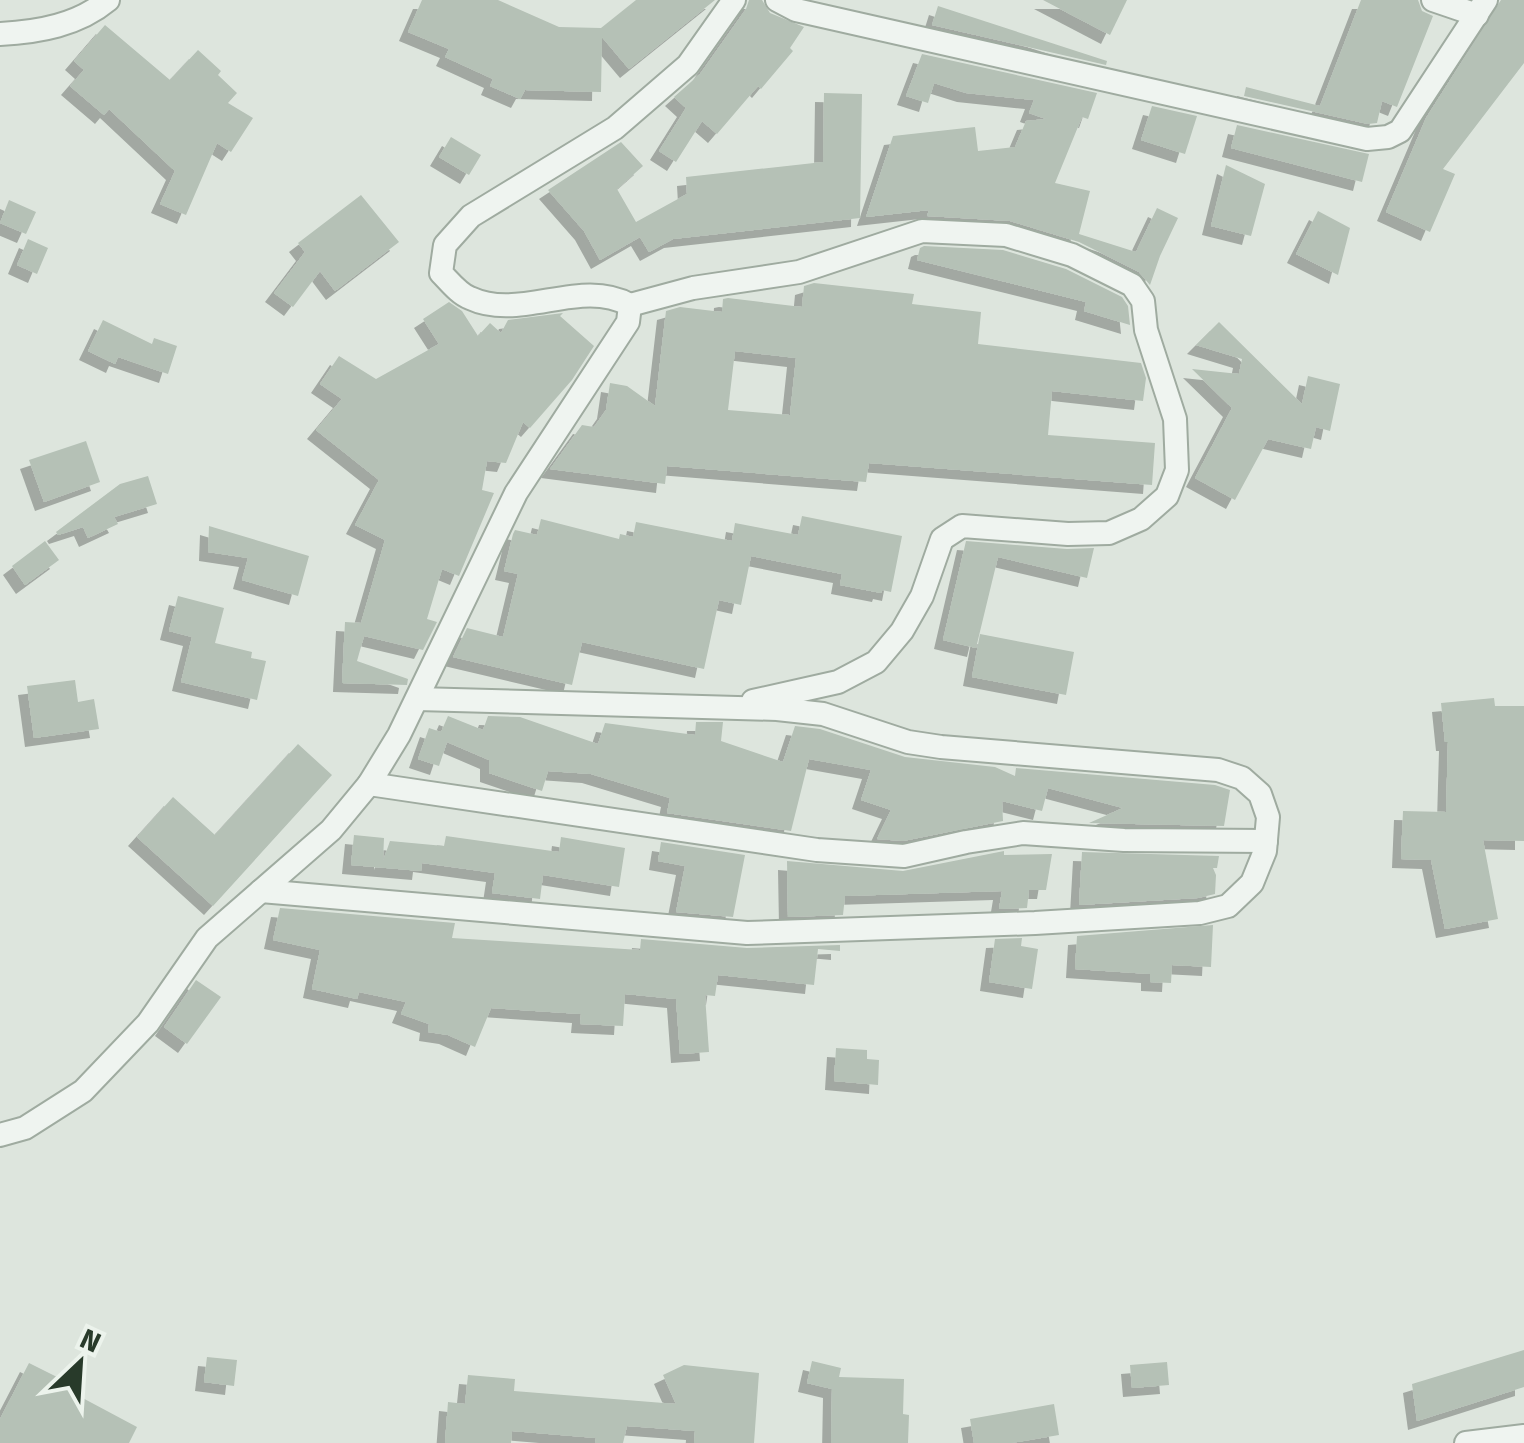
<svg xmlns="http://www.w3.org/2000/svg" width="1524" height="1443" viewBox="0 0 1524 1443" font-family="'Fira Sans',sans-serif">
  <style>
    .building { fill: #b5c1b6; fill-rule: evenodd; filter: url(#shadow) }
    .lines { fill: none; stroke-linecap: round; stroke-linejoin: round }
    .minor-casing { stroke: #9faba0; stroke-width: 26 }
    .minor { stroke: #eff4f0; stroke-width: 22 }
  </style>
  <defs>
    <filter id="shadow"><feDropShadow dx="-9" dy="9" stdDeviation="0" flood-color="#0004"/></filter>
  </defs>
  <rect width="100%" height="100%" fill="#dde5dd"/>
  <g class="building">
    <path d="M422,0H498L559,27L601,28L636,0H715L629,69L602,37L601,92L525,90L520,99L490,86L493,79L445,57L449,49L408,32Z"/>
    <path d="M749,0H762L770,13L804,27L790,48L793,51L761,89L758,86L717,134L702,121L676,162L659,151L686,108L674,97L700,74L746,9Z"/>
    <path d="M1043,0H1127L1110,35Z"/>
    <path d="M1361,0H1418L1422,11L1433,16L1397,107L1382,101L1377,123L1368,124L1244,96L1246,87L1320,106Z"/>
    <path d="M1501,0H1524V63L1443,169L1455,174L1430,232L1386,212L1426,118Z"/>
    <path d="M938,6L1107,61L1106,65L932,25Z"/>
    <path d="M105,25L170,80L198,50L221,71L218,75L237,93L228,103L253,118L231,152L217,143L186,215L160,204L175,171L109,109L104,115L70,86L84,70L74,61Z"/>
    <path d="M922,54L1097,93L1088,119L1082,117L1055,183L1090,191L1079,234L1136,252L1157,208L1178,218L1160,256L1150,285L1139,272L1079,242L1010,221L927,216L929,210L866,217L893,136L975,127L978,151L1015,147L1026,121L1046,119L1029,113L1034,100L966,93L934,83L928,103L906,96Z"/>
    <path d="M824,93L862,94L860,218L673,239L649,252L640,237L600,260L584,231L548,190L621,142L643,166L617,189L636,222L687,194L686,177L823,162Z"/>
    <path d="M1152,106L1197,116L1185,154L1141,140Z"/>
    <path d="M1237,125L1369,154L1362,182L1231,148Z"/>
    <path d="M451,137L481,155L469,175L439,157Z"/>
    <path d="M1226,165L1265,184L1251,236L1211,226Z"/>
    <path d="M361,195L399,242L335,291L320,271L293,307L274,293L305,252L298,243Z"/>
    <path d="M9,200L36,212L26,234L0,223Z"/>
    <path d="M1318,211L1350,228L1338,275L1296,254Z"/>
    <path d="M28,239L48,248L37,274L17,265Z"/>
    <path d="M924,246L1003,250L1066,269L1122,297L1128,306L1130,325L1084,311L1086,302L917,260L920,248Z"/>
    <path d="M814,283L914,294L912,304L981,312L978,344L1141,363L1146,378L1143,401L1052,391L1048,435L1155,443L1152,485L869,463L866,482L667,466L665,484L550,469L582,425L594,427L606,410L610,383L627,386L655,406L666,311L680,307L722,312L723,299L728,298L802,307L804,286ZM735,351L796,358L790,415L728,410Z"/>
    <path d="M449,302L462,311L478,336L490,323L501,333L508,320L563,313L560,316L594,346L572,380L530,428L523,422L506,463L487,461L482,490L494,493L459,576L442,569L427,619L437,622L423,650L364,636L357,661L408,679L407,685L342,683L345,622L361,623L385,540L355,525L379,480L316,430L342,399L320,384L339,356L376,379L439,344L423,319Z"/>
    <path d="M103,320L152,344L154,338L177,346L168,374L118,357L115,364L88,351Z"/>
    <path d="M1219,322L1302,404L1308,376L1340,384L1330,431L1316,427L1311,449L1268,439L1235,500L1195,478L1232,408L1192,369L1239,374L1242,359L1196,345Z"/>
    <path d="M86,441L100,482L44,502L29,460Z"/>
    <path d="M148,476L157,504L114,517L118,524L88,538L83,527L58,535L56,532L120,484Z"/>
    <path d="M802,516L902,536L891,592L882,590L881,593L840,585L842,574L751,556L741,605L719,600L704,669L582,642L572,685L453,657L467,628L503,637L518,574L504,571L513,534L515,530L537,535L541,519L619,539L620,534L633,537L636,522L732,541L735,523L798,535Z"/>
    <path d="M209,526L309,556L298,596L242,580L248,558L208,552Z"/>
    <path d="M45,541L59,560L25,585L12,566Z"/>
    <path d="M966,541L1067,549L1094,548L1087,578L998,557L976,648L943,640Z"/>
    <path d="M178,596L224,608L215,643L252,652L251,658L266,661L257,700L181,682L192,637L169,631Z"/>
    <path d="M980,634L1074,652L1066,695L972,677Z"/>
    <path d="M75,680L78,702L94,699L99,729L34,738L27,686Z"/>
    <path d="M1494,698L1495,706H1524V841L1483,840L1498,919L1445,929L1431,860L1401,859L1403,811L1446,812L1448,742H1445L1441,703Z"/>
    <path d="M448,716L483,730L488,716L520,717L598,744L605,723L695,735L696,722H723L721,741L783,762L795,726L820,729L905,757L995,767L1015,776L1016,768L1215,785L1230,790L1224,826L1089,823L1123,808L1048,788L1042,811L1002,801L1003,821L903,841L877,839L891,810L861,800L871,770L809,759L791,831L667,813L670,798L591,774L548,771L542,791L489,773V760L447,742L439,766L418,759L429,728L441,732Z"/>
    <path d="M298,744L332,775L213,906L137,837L173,797L215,835Z"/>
    <path d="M354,835L384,838L383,861L390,841L444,846L446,836L559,852L561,837L625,848L619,887L543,875L540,899L492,893L495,873L422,863L421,871L351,865Z"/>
    <path d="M661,842L745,855L733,917L676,912L685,866L658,861Z"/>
    <path d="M1004,851V855L1052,854L1046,890H1029L1027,908L999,909L1002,891L845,896L843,915L788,917L787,861L903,871Z"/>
    <path d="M1082,852L1219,856L1217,868H1213L1216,875L1215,894L1198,898L1079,905Z"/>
    <path d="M280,908L455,923L452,938L640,950L641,939L747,948L840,945V951L818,949L814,985L718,975L715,996L705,995L709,1052L680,1054L676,999L625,994L623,1026L580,1024L581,1014L491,1008L475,1047L448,1035L428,1032L429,1024L401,1014L406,1002L359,992L357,999L312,989L320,950L273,940Z"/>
    <path d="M1213,925L1211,967L1172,965L1171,983L1150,982V974L1075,969L1077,936Z"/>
    <path d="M1022,938L1021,946L1038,949L1032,989L989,982L995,939Z"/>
    <path d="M196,980L221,997L187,1044L164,1027Z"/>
    <path d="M836,1048L867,1050V1059L879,1060L878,1085L834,1081Z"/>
    <path d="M1524,1350V1387L1417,1421L1412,1384Z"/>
    <path d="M207,1357L237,1360L234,1386L204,1382Z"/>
    <path d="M812,1361L841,1368L839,1377L904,1379L903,1414L909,1415L908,1443H831L832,1389L807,1383Z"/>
    <path d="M1167,1362L1169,1385L1132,1388L1130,1365Z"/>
    <path d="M29,1363L65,1381L62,1387L137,1427L129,1443H0V1419Z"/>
    <path d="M684,1365L759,1373L754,1443H694L695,1431L627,1426L623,1443H595L596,1438L512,1431L511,1443H445L448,1402L465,1404L468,1375L515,1379L514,1391L676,1404L663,1375Z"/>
    <path d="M1054,1404L1059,1435L1011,1443H974L970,1419Z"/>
  </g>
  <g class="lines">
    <defs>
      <g id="minor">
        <path d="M777,0L796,10L1367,139L1388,137L1400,131L1486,0"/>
        <path d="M1433,0L1477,15"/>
        <path d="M0,34C39,32 78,25 108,0"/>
        <path d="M630,305L693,288L799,272L922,231L1006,235L1072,255L1132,285L1143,301L1146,330L1175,419L1177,470L1167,496L1141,519L1109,533L1068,534L962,526L942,539L922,596L902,631L876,662L838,682L753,701"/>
        <path d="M369,784L817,850L904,856L966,842L1023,833L1124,840L1266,841"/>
        <path d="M261,891L747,933L1035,923L1200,913L1228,906L1252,883L1265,851L1268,817L1260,794L1242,778L1218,770L941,747L908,742L823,714L777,709L417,699"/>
        <path d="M0,1135L25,1128L83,1091L148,1023L207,938L331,830L369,784L399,735L516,493L628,322L630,305C580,277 521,322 470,298C459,294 449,281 441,273L445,245L471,216L615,128L688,65L734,0"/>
        <path d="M1466,1443L1524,1436"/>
      </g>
    </defs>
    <use href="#minor" class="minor-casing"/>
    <use href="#minor" class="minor"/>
  </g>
  <g transform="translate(80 1363) rotate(25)" stroke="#ecf3ec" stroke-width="8" paint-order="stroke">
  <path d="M0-8L18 38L0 25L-18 38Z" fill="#283a2a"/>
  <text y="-15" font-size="28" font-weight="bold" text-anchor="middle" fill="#283a2a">N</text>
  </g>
</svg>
